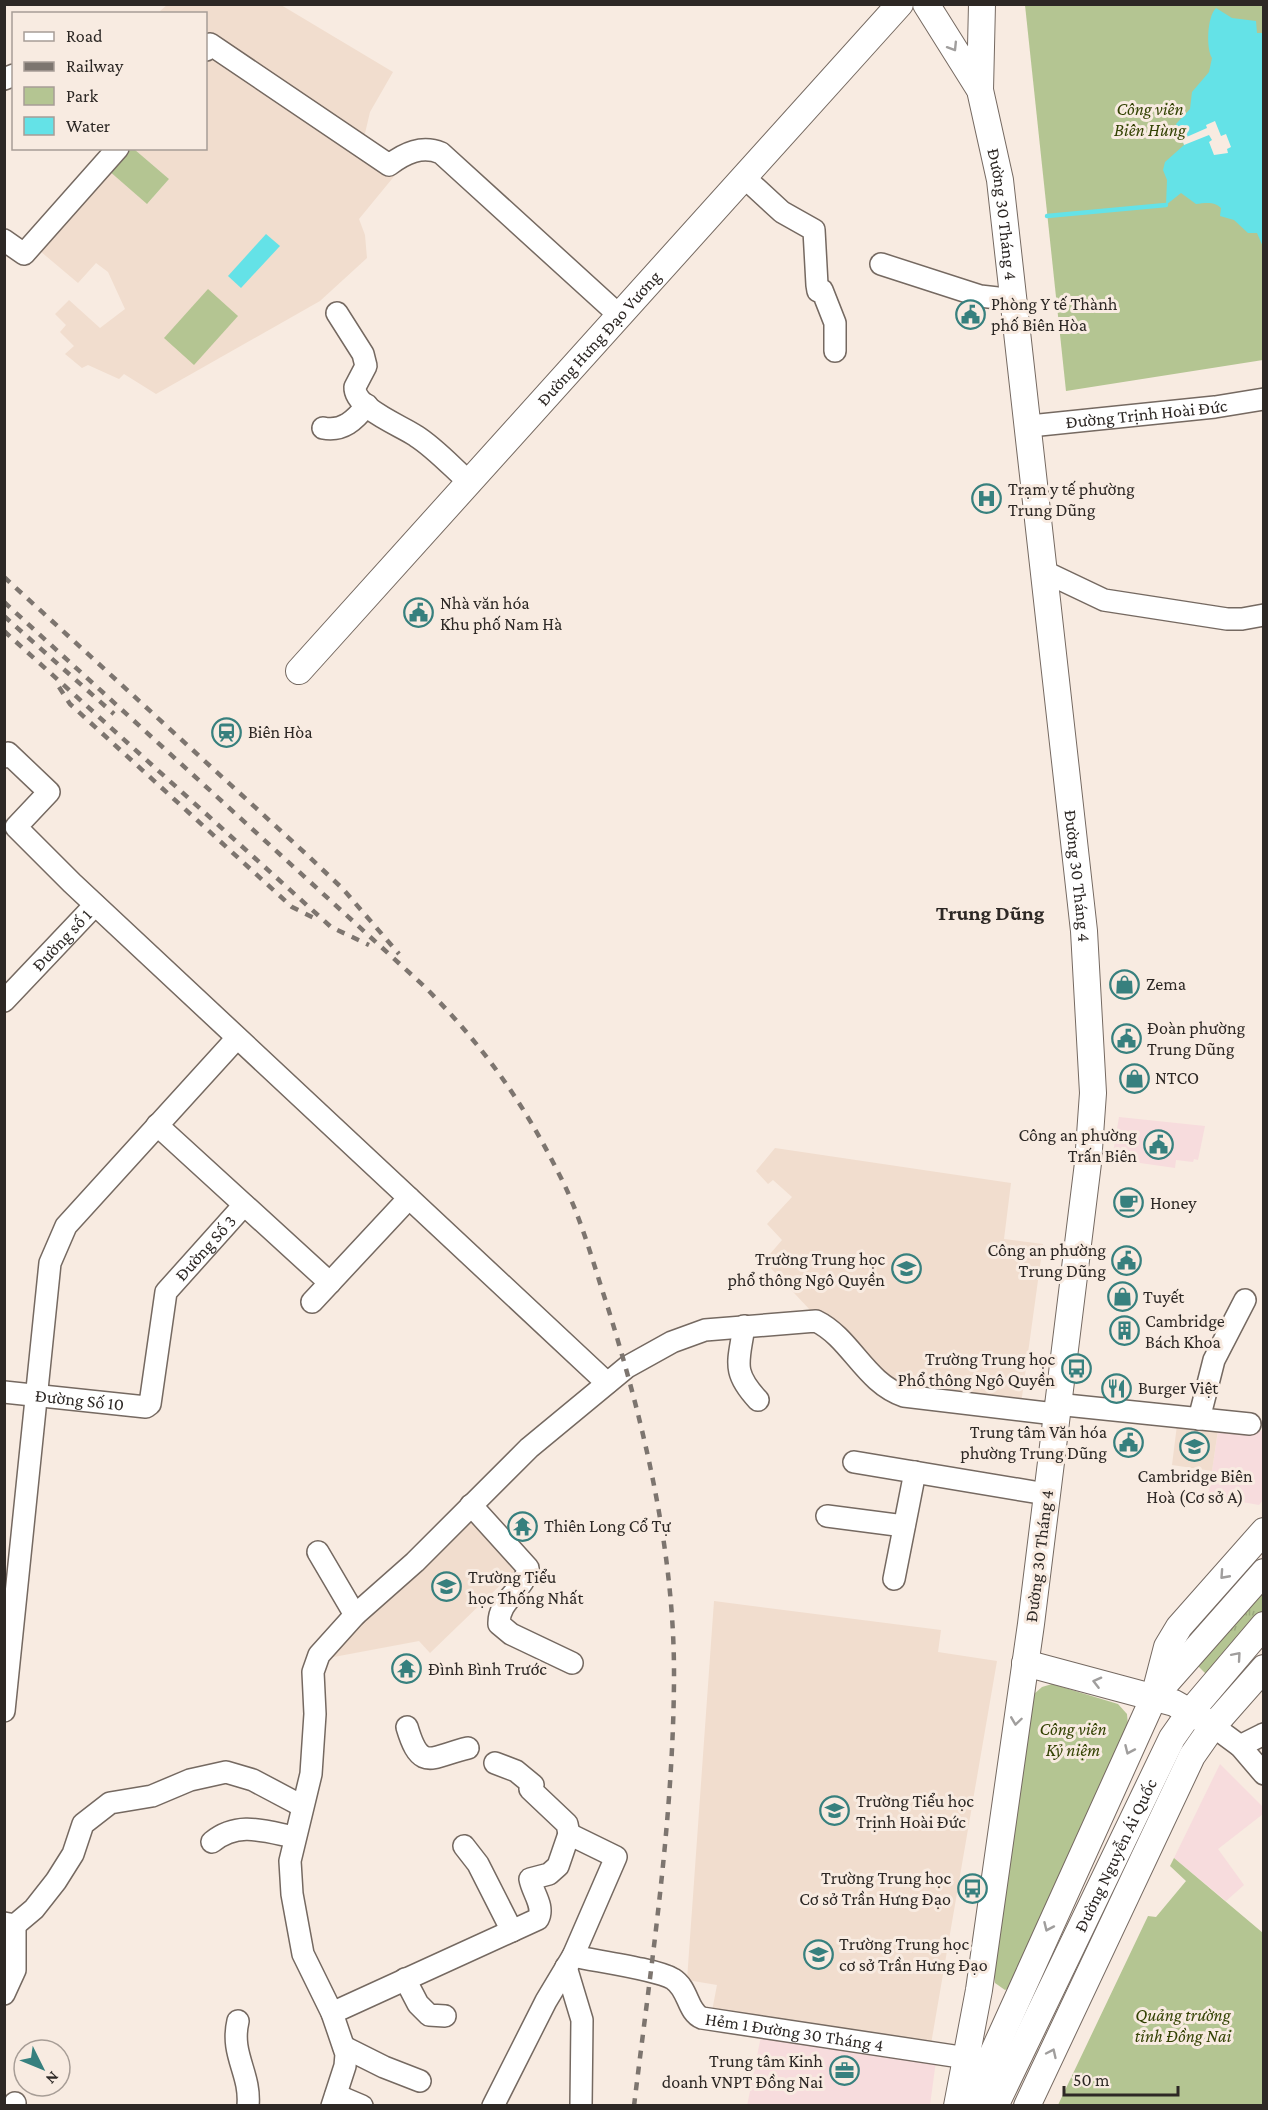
<svg xmlns="http://www.w3.org/2000/svg" width="1268" height="2110" viewBox="0 0 1268 2110" font-family="'Crimson Pro',serif">
  <style>
    .commercial { fill: #f7dcdd }
    .built { fill: #f1ddce }
    .grass { fill: url(#grass-tufts) }
    .green { fill: #b4c592 }
    .water { fill: #64e2e7 }
    .pier { fill: #f8ebe1 }
    .lines { fill: none; stroke-linecap: round; stroke-linejoin: round }
    .stream { stroke: #64e2e7; stroke-width: 4.5 }
    .minor-casing { stroke: #756961; stroke-width: 24 }
    .major-casing { stroke: #756961; stroke-width: 28 }
    .minor { stroke: #fff; stroke-width: 21 }
    .major { stroke: #fff; stroke-width: 26 }
    .rail { stroke: #7d756f; stroke-width: 4.5; stroke-dasharray: 8 8; stroke-linecap: butt }
    .oneway { stroke: #a09e9d }
    .labels { text-anchor: middle; stroke-width: 6; stroke-linejoin: round; paint-order: stroke }
    .park-label { font-size: 18px; font-style: italic; fill: #334203; stroke: #f8ebe1 }
    .street-label { font-size: 18px; fill: #2d2825; stroke: #f8ebe1 }
    .poi-label { font-size: 18px; fill: #2d2825; stroke: #f8ebe1; text-anchor: start }
    .quarter-label { font-size: 21px; font-weight: bold; fill: #2d2825; stroke: #f8ebe1 }
  </style>
  <defs>
    <pattern id="grass-tufts" width="24" height="20" patternUnits="userSpaceOnUse" patternTransform="scale(1.5)"><rect width="24" height="20" fill="#b4c592"/><path d="M3 7l-1-3M5 7V3M7 7l1-3M15 17l-1-3M17 17v-4M19 17l1-3" fill="none" stroke="#9ba97e"/></pattern>
  </defs>
  <rect width="100%" height="100%" fill="#f8ebe1"/>
  <g class="commercial">
    <path d="M1119,1117L1205,1126L1198,1160L1194,1159L1193,1162L1176,1160L1175,1168L1112,1159Z"/>
    <path d="M1219,1425L1263,1431V1500L1259,1505L1208,1496Z"/>
    <path d="M1220,1764L1263,1807V1814L1218,1849L1244,1885L1226,1901L1174,1858Z"/>
    <path d="M761,2036L936,2061L930,2105L747,2106Z"/>
  </g>
  <g class="built">
    <path d="M167,5H281L393,72L370,112L363,142L206,44V14L161,13L160,11Z"/>
    <path d="M211,49L396,174L359,219L365,235L367,258L320,301L156,394L124,374L119,379L88,365L82,368L65,354L74,346L60,332L66,325L55,314L69,300L100,328L125,309L108,272L96,263L78,283L40,251L108,170L148,203L169,179L134,149L206,148V55Z"/>
    <path d="M775,1148L1011,1183L1004,1239L1043,1244L1021,1404L906,1391L811,1311L764,1261L782,1240L767,1224L792,1197L773,1180L768,1184L756,1171Z"/>
    <path d="M1177,1425L1218,1430L1212,1471L1172,1465Z"/>
    <path d="M470,1513L519,1567L430,1653L419,1641L323,1659Z"/>
    <path d="M714,1601L941,1630L938,1652L997,1661L931,2044L712,2011L717,1985L687,1980Z"/>
  </g>
  <path class="grass" d="M1263,1584V1611L1208,1676L1195,1663Z"/>
  <g class="green">
    <path d="M1025,5H1263V360L1066,391Z"/>
    <path d="M126,149H134L169,179L147,204L108,170Z"/>
    <path d="M208,289L238,316L194,365L164,338Z"/>
    <path d="M1052,1684L1118,1704L1127,1714L1128,1725L1011,1987L1005,1990L995,1983L994,1973L1034,1694L1042,1687Z"/>
    <path d="M1174,1858L1263,1933V2105H1058L1148,1916L1156,1917L1186,1881L1170,1866Z"/>
  </g>
  <g class="water">
    <path d="M1216,8L1232,18L1256,21L1257,33H1264L1263,247L1257,233H1248L1234,220L1220,216L1221,208C1214,201 1205,203 1196,204L1181,193L1166,205L1167,180L1163,170L1165,162L1184,145L1176,124L1190,109L1192,92L1209,72L1212,58C1206,48 1207,17 1216,8Z"/>
    <path d="M266,234L280,246L241,288L228,276Z"/>
  </g>
  <path class="pier" d="M1215,121L1221,136L1226,134L1231,147L1227,149L1228,153L1214,155L1209,142L1212,140L1209,135L1184,145L1182,139L1207,128L1206,125Z"/>
  <g class="lines">
    <path class="stream" d="M1047,216L1166,205"/>
    <defs>
      <g id="minor">
        <path d="M206,50L210,44L389,165C405,153 422,145 441,153L620,316"/>
        <path d="M4,79L14,75"/>
        <path d="M745,178L782,212L814,230L817,285L818,291L822,290L835,323V351"/>
        <path d="M4,240L24,254L118,148"/>
        <path d="M881,264L980,296L1015,300"/>
        <path d="M337,313L363,354L366,366L355,387C354,408 402,426 416,436C435,448 452,467 470,483"/>
        <path id="s1" d="M1030,426L1215,407L1264,399"/>
        <path d="M323,428C343,432 355,420 367,405"/>
        <path d="M1043,571L1104,600L1227,619H1242L1264,615"/>
        <path d="M4,757L8,753L49,792L16,827L72,883L607,1383"/>
        <path id="s2" d="M4,1001L95,905"/>
        <path d="M157,1125L330,1283"/>
        <path d="M312,1302L409,1198"/>
        <path d="M744,1326C739,1362 731,1371 758,1400"/>
        <path id="s3" d="M4,1392L146,1407L150,1404L166,1292L244,1205"/>
        <path d="M1056,1404L1250,1424"/>
        <path d="M1199,1419L1214,1360L1245,1300"/>
        <path d="M854,1462L1046,1494"/>
        <path d="M471,1505L528,1568C525,1590 498,1600 499,1624L511,1634L572,1663"/>
        <path d="M827,1516L904,1526"/>
        <path d="M318,1552L355,1615"/>
        <path d="M894,1579L915,1472"/>
        <path d="M4,1711L50,1263L66,1226L237,1038"/>
        <path d="M1213,1726L1240,1746L1264,1774"/>
        <path d="M407,1727C421,1774 432,1756 468,1748"/>
        <path d="M1240,1746L1264,1734"/>
        <path d="M495,1763L516,1771L533,1785"/>
        <path d="M530,1789L567,1824L569,1834"/>
        <path d="M212,1842C238,1821 264,1831 294,1837"/>
        <path d="M464,1846L478,1864L512,1931"/>
        <path d="M4,1923L15,1925L34,1909L56,1881L73,1854L83,1824L110,1803L152,1796L190,1780L226,1772L253,1780L302,1806"/>
        <path id="s4" d="M573,1956C595,1961 656,1969 673,1979C689,1989 687,2012 702,2018L967,2058"/>
        <path d="M566,1967L582,2020L581,2106"/>
        <path d="M405,1979L418,2004L429,2015L445,2016"/>
        <path d="M4,1994L15,1970V1925"/>
        <path d="M332,2013L538,1919C545,1906 532,1892 530,1879L549,1874L558,1866L569,1834L616,1857L573,1956L546,2001L493,2106"/>
        <path d="M238,2021C230,2055 251,2073 248,2106"/>
        <path d="M344,2047L384,2067L420,2081"/>
        <path d="M336,2095L362,2106"/>
        <path d="M14,2106L15,2103"/>
        <path d="M332,2106L345,2066L346,2054L332,2013L303,1954L292,1894L290,1861L311,1774L315,1714L313,1672L319,1655L355,1615L415,1562L529,1448L627,1367L672,1342L705,1330L816,1321C851,1338 865,1383 904,1396L1055,1414"/>
      </g>
      <g id="major">
        <path id="s5" d="M926,4L980,90L1000,180L1084,931L1093,1093L1088,1163L1031,1624L979,1990L957,2106"/>
        <path d="M980,90L982,4"/>
        <path id="s6" d="M299,671L900,4"/>
        <path d="M1025,1663L1174,1703L1204,1720"/>
        <path d="M1158,1692L1264,1572"/>
        <path d="M969,2106L1154,1697L1167,1647L1179,1627L1264,1531"/>
        <path id="s7" d="M995,2106L1172,1738L1191,1711L1264,1625"/>
        <path d="M1027,2106L1192,1756L1213,1726L1264,1668"/>
      </g>
    </defs>
    <use href="#minor" class="minor-casing"/>
    <use href="#major" class="major-casing"/>
    <use href="#minor" class="minor"/>
    <use href="#major" class="major"/>
    <g class="rail">
      <path d="M4,577L305,853L343,889L399,954"/>
      <path d="M4,602L425,987C483,1046 522,1100 559,1174C581,1216 593,1263 608,1308C645,1427 675,1555 674,1680C673,1823 651,1965 634,2106"/>
      <path d="M4,616L114,714"/>
      <path d="M4,631L331,927L369,945"/>
      <path d="M59,687L70,704L292,907L318,920"/>
    </g>
  </g>
  <defs><path id="oneway-chevron" d="M-2-3.5L2.5 0L-2 3.5" fill="none" stroke-width="1.6" stroke-linecap="round" stroke-linejoin="round" transform="scale(1.5)"/></defs>
  <g class="oneway">
    <use href="#oneway-chevron" transform="translate(953 47) rotate(58)"/>
    <use href="#oneway-chevron" transform="translate(1224 1575) rotate(132)"/>
    <use href="#oneway-chevron" transform="translate(1237 1656) rotate(-49)"/>
    <use href="#oneway-chevron" transform="translate(1097 1682) rotate(-166)"/>
    <use href="#oneway-chevron" transform="translate(1016 1721) rotate(98)"/>
    <use href="#oneway-chevron" transform="translate(1129 1750) rotate(114)"/>
    <use href="#oneway-chevron" transform="translate(1048 1927) rotate(114)"/>
    <use href="#oneway-chevron" transform="translate(1052 2053) rotate(-65)"/>
  </g>
  <defs>
    <symbol id="civic-ring" viewBox="-11 -11 22 22"><circle r="9.5" fill="#f8ebe1" stroke="#37807e" stroke-width="1.5"/><path d="M-.6-6.5H3V-4.5H.6V-3L4-1V1h2V6H-6V1h2V-1L-.6-3ZM-1.2 2.5V6h2.4V2.5Z" fill="#37807e"/></symbol>
    <symbol id="hospital-ring" viewBox="-11 -11 22 22"><circle r="9.5" fill="#f8ebe1" stroke="#37807e" stroke-width="1.5"/><path d="M-5-5h3v3.5h4V-5h3V5h-3V1.5h-4V5h-3Z" fill="#37807e"/></symbol>
    <symbol id="station-ring" viewBox="-11 -11 22 22"><circle r="9.5" fill="#f8ebe1" stroke="#37807e" stroke-width="1.5"/><path d="M-3-6H3Q5-6 5-4V2Q5 4 3 4L4.5 6H3L1.5 4h-3L-3 6H-4.5L-3 4Q-5 4-5 2V-4Q-5-6-3-6ZM-3.5-4v3h7v-3ZM-3.5 1v1.5H-2V1ZM2 1v1.5H3.5V1Z" fill="#37807e"/></symbol>
    <symbol id="shop-ring" viewBox="-11 -11 22 22"><circle r="9.5" fill="#f8ebe1" stroke="#37807e" stroke-width="1.5"/><path d="M-5-2.5h2.3a2.7 3.5 0 0 1 5.4 0H5L5.5 6h-11ZM-1.5-2.5h3a1.5 2.3 0 0 0-3 0Z" fill="#37807e"/></symbol>
    <symbol id="cafe-ring" viewBox="-11 -11 22 22"><circle r="9.5" fill="#f8ebe1" stroke="#37807e" stroke-width="1.5"/><path d="M-5.5-4.5H6V0H3Q3 3.5 0 3.5H-2.5Q-5.5 3.5-5.5 0ZM3-3.2v2h1.7v-2ZM-6 4.5H4V6H-6Z" fill="#37807e"/></symbol>
    <symbol id="school-ring" viewBox="-11 -11 22 22"><circle r="9.5" fill="#f8ebe1" stroke="#37807e" stroke-width="1.5"/><path d="M0-5L7-2L0 1L-7-2ZM-4 1L0 2.5L4 1V4Q0 6-4 4Z" fill="#37807e"/></symbol>
    <symbol id="building-ring" viewBox="-11 -11 22 22"><circle r="9.5" fill="#f8ebe1" stroke="#37807e" stroke-width="1.5"/><path d="M-4-6H4V6H1V3H-1V6H-4ZM-2.5-4.3h1.7v1.8h-1.7ZM.8-4.3h1.7v1.8H.8ZM-2.5-1h1.7V.8h-1.7ZM.8-1h1.7V.8H.8Z" fill="#37807e"/></symbol>
    <symbol id="bus-ring" viewBox="-11 -11 22 22"><circle r="9.5" fill="#f8ebe1" stroke="#37807e" stroke-width="1.5"/><path d="M-5-6H5V4H4V6H2V4H-2V6H-4V4H-5ZM-3.5-4V0h7V-4ZM-3.5 1.2v1.5H-2V1.2ZM2 1.2v1.5H3.5V1.2Z" fill="#37807e"/></symbol>
    <symbol id="restaurant-ring" viewBox="-11 -11 22 22"><circle r="9.5" fill="#f8ebe1" stroke="#37807e" stroke-width="1.5"/><path d="M-5-6h1v4h1v-4h1v4h1v-4h1v5L-1.5 .5V6h-2V.5L-5-1ZM5-6V6H3V1.5H1.5Q1.5-4 5-6Z" fill="#37807e"/></symbol>
    <symbol id="temple-ring" viewBox="-11 -11 22 22"><circle r="9.5" fill="#f8ebe1" stroke="#37807e" stroke-width="1.5"/><path d="M0-6L5-2H3V0L6.5 2.5H4V6H1.5V3h-3V6H-4V2.5H-6.5L-3 0V-2H-5Z" fill="#37807e"/></symbol>
    <symbol id="office-ring" viewBox="-11 -11 22 22"><circle r="9.5" fill="#f8ebe1" stroke="#37807e" stroke-width="1.5"/><path d="M-6-3h4V-5.5h4V-3h4V5H-6ZM-1-4.5V-3h2v-1.5ZM-6 0V1H6V0Z" fill="#37807e"/></symbol>
  </defs>
  <g fill-rule="evenodd">
    <use href="#civic-ring" x="954" y="298" width="33" height="33"/>
    <use href="#hospital-ring" x="970" y="482" width="33" height="33"/>
    <use href="#civic-ring" x="402" y="596" width="33" height="33"/>
    <use href="#station-ring" x="210" y="716" width="33" height="33"/>
    <use href="#shop-ring" x="1108" y="968" width="33" height="33"/>
    <use href="#civic-ring" x="1110" y="1022" width="33" height="33"/>
    <use href="#shop-ring" x="1118" y="1062" width="33" height="33"/>
    <use href="#civic-ring" x="1142" y="1128" width="33" height="33"/>
    <use href="#cafe-ring" x="1112" y="1186" width="33" height="33"/>
    <use href="#civic-ring" x="1110" y="1244" width="33" height="33"/>
    <use href="#school-ring" x="890" y="1252" width="33" height="33"/>
    <use href="#shop-ring" x="1106" y="1280" width="33" height="33"/>
    <use href="#building-ring" x="1108" y="1314" width="33" height="33"/>
    <use href="#bus-ring" x="1060" y="1352" width="33" height="33"/>
    <use href="#restaurant-ring" x="1100" y="1372" width="33" height="33"/>
    <use href="#civic-ring" x="1112" y="1426" width="33" height="33"/>
    <use href="#school-ring" x="1178" y="1430" width="33" height="33"/>
    <use href="#temple-ring" x="506" y="1510" width="33" height="33"/>
    <use href="#school-ring" x="430" y="1570" width="33" height="33"/>
    <use href="#temple-ring" x="390" y="1652" width="33" height="33"/>
    <use href="#school-ring" x="818" y="1794" width="33" height="33"/>
    <use href="#bus-ring" x="956" y="1872" width="33" height="33"/>
    <use href="#school-ring" x="802" y="1938" width="33" height="33"/>
    <use href="#office-ring" x="828" y="2054" width="33" height="33"/>
  </g>
  <g class="labels">
    <g class="park-label">
      <text x="1150" y="115">Công viên<tspan x="1150" dy="21">Biên Hùng</tspan></text>
      <text x="1073" y="1735">Công viên<tspan x="1073" dy="21">Kỷ niệm</tspan></text>
      <text x="1183" y="2021">Quảng trường<tspan x="1183" dy="21">tỉnh Đồng Nai</tspan></text>
    </g>
    <g class="street-label">
      <text dy="6" stroke="none"><textPath href="#s5" startOffset="228">Đường 30 Tháng 4</textPath></text>
      <text dy="6" stroke="none"><textPath href="#s6" startOffset="448">Đường Hưng Đạo Vương</textPath></text>
      <text dy="6" stroke="none"><textPath href="#s1" startOffset="117">Đường Trịnh Hoài Đức</textPath></text>
      <text dy="6" stroke="none"><textPath href="#s5" startOffset="894">Đường 30 Tháng 4</textPath></text>
      <text dy="6" stroke="none"><textPath href="#s2" startOffset="84">Đường số 1</textPath></text>
      <text dy="6" stroke="none"><textPath href="#s3" startOffset="320">Đường Số 3</textPath></text>
      <text dy="6" stroke="none"><textPath href="#s3" startOffset="76">Đường Số 10</textPath></text>
      <text transform="translate(1039 1556) rotate(-83)" y="6">Đường 30 Tháng 4</text>
      <text dy="6" stroke="none"><textPath href="#s7" startOffset="278">Đường Nguyễn Ái Quốc</textPath></text>
      <text dy="6" stroke="none"><textPath href="#s4" startOffset="246">Hẻm 1 Đường 30 Tháng 4</textPath></text>
    </g>
    <g class="poi-label">
      <text x="991" y="310">Phòng Y tế Thành<tspan x="991" dy="21">phố Biên Hòa</tspan></text>
      <text x="1008" y="495">Trạm y tế phường<tspan x="1008" dy="21">Trung Dũng</tspan></text>
      <text x="440" y="609">Nhà văn hóa<tspan x="440" dy="21">Khu phố Nam Hà</tspan></text>
      <text x="248" y="738">Biên Hòa</text>
      <text x="1146" y="990">Zema</text>
      <text x="1147" y="1034">Đoàn phường<tspan x="1147" dy="21">Trung Dũng</tspan></text>
      <text x="1155" y="1084">NTCO</text>
      <text x="1137" y="1141" text-anchor="end">Công an phường<tspan x="1137" dy="21">Trấn Biên</tspan></text>
      <text x="1150" y="1209">Honey</text>
      <text x="1106" y="1256" text-anchor="end">Công an phường<tspan x="1106" dy="21">Trung Dũng</tspan></text>
      <text x="885" y="1265" text-anchor="end">Trường Trung học<tspan x="885" dy="21">phổ thông Ngô Quyền</tspan></text>
      <text x="1143" y="1303">Tuyết</text>
      <text x="1145" y="1327">Cambridge<tspan x="1145" dy="21">Bách Khoa</tspan></text>
      <text x="1055" y="1365" text-anchor="end">Trường Trung học<tspan x="1055" dy="21">Phổ thông Ngô Quyền</tspan></text>
      <text x="1138" y="1394">Burger Việt</text>
      <text x="1107" y="1438" text-anchor="end">Trung tâm Văn hóa<tspan x="1107" dy="21">phường Trung Dũng</tspan></text>
      <text x="1195" y="1482" text-anchor="middle">Cambridge Biên<tspan x="1195" dy="21">Hoà (Cơ sở A)</tspan></text>
      <text x="544" y="1532">Thiên Long Cổ Tự</text>
      <text x="468" y="1583">Trường Tiểu<tspan x="468" dy="21">học Thống Nhất</tspan></text>
      <text x="428" y="1675">Đình Bình Trước</text>
      <text x="856" y="1807">Trường Tiểu học<tspan x="856" dy="21">Trịnh Hoài Đức</tspan></text>
      <text x="951" y="1884" text-anchor="end">Trường Trung học<tspan x="951" dy="21">Cơ sở Trần Hưng Đạo</tspan></text>
      <text x="839" y="1950">Trường Trung học<tspan x="839" dy="21">cơ sở Trần Hưng Đạo</tspan></text>
      <text x="823" y="2067" text-anchor="end">Trung tâm Kinh<tspan x="823" dy="21">doanh VNPT Đồng Nai</tspan></text>
    </g>
    <g class="quarter-label">
      <text x="990" y="920">Trung Dũng</text>
    </g>
  </g>
  <rect width="1268" height="2110" fill="none" stroke="#2d2825" stroke-width="12"/>
  <rect x="12" y="12" width="195" height="138" fill="#f8ebe1" stroke="#a79d96" stroke-width="1.5"/>
  <rect x="24" y="32" width="30" height="9" fill="#ffffff" stroke="#a79d96" stroke-width="1.5"/>
  <text x="66" y="42" font-size="18" fill="#2d2825">Road</text>
  <rect x="24" y="62" width="30" height="9" fill="#7d756f" stroke="#a79d96" stroke-width="1.5"/>
  <text x="66" y="72" font-size="18" fill="#2d2825">Railway</text>
  <rect x="24" y="87" width="30" height="18" fill="#b4c592" stroke="#a79d96" stroke-width="1.5"/>
  <text x="66" y="102" font-size="18" fill="#2d2825">Park</text>
  <rect x="24" y="117" width="30" height="18" fill="#64e2e7" stroke="#a79d96" stroke-width="1.5"/>
  <text x="66" y="132" font-size="18" fill="#2d2825">Water</text>
  <g transform="translate(42 2068) rotate(133)"><circle r="28" fill="#f8ebe1" stroke="#a79d96" stroke-width="1.5"/>
  <path d="M0-4.5L10 22L0 15L-10 22Z" fill="#37807e"/>
  <text y="-9" font-size="16" font-weight="bold" text-anchor="middle" fill="#2d2825">N</text>
  </g>
  <path d="M1064 2086v9h114v-9" fill="none" stroke="#2d2825" stroke-width="3"/>
  <text x="1073" y="2086" font-size="18" fill="#2d2825" stroke="#f8ebe1" stroke-width="4.5" paint-order="stroke">50 m</text>
</svg>
